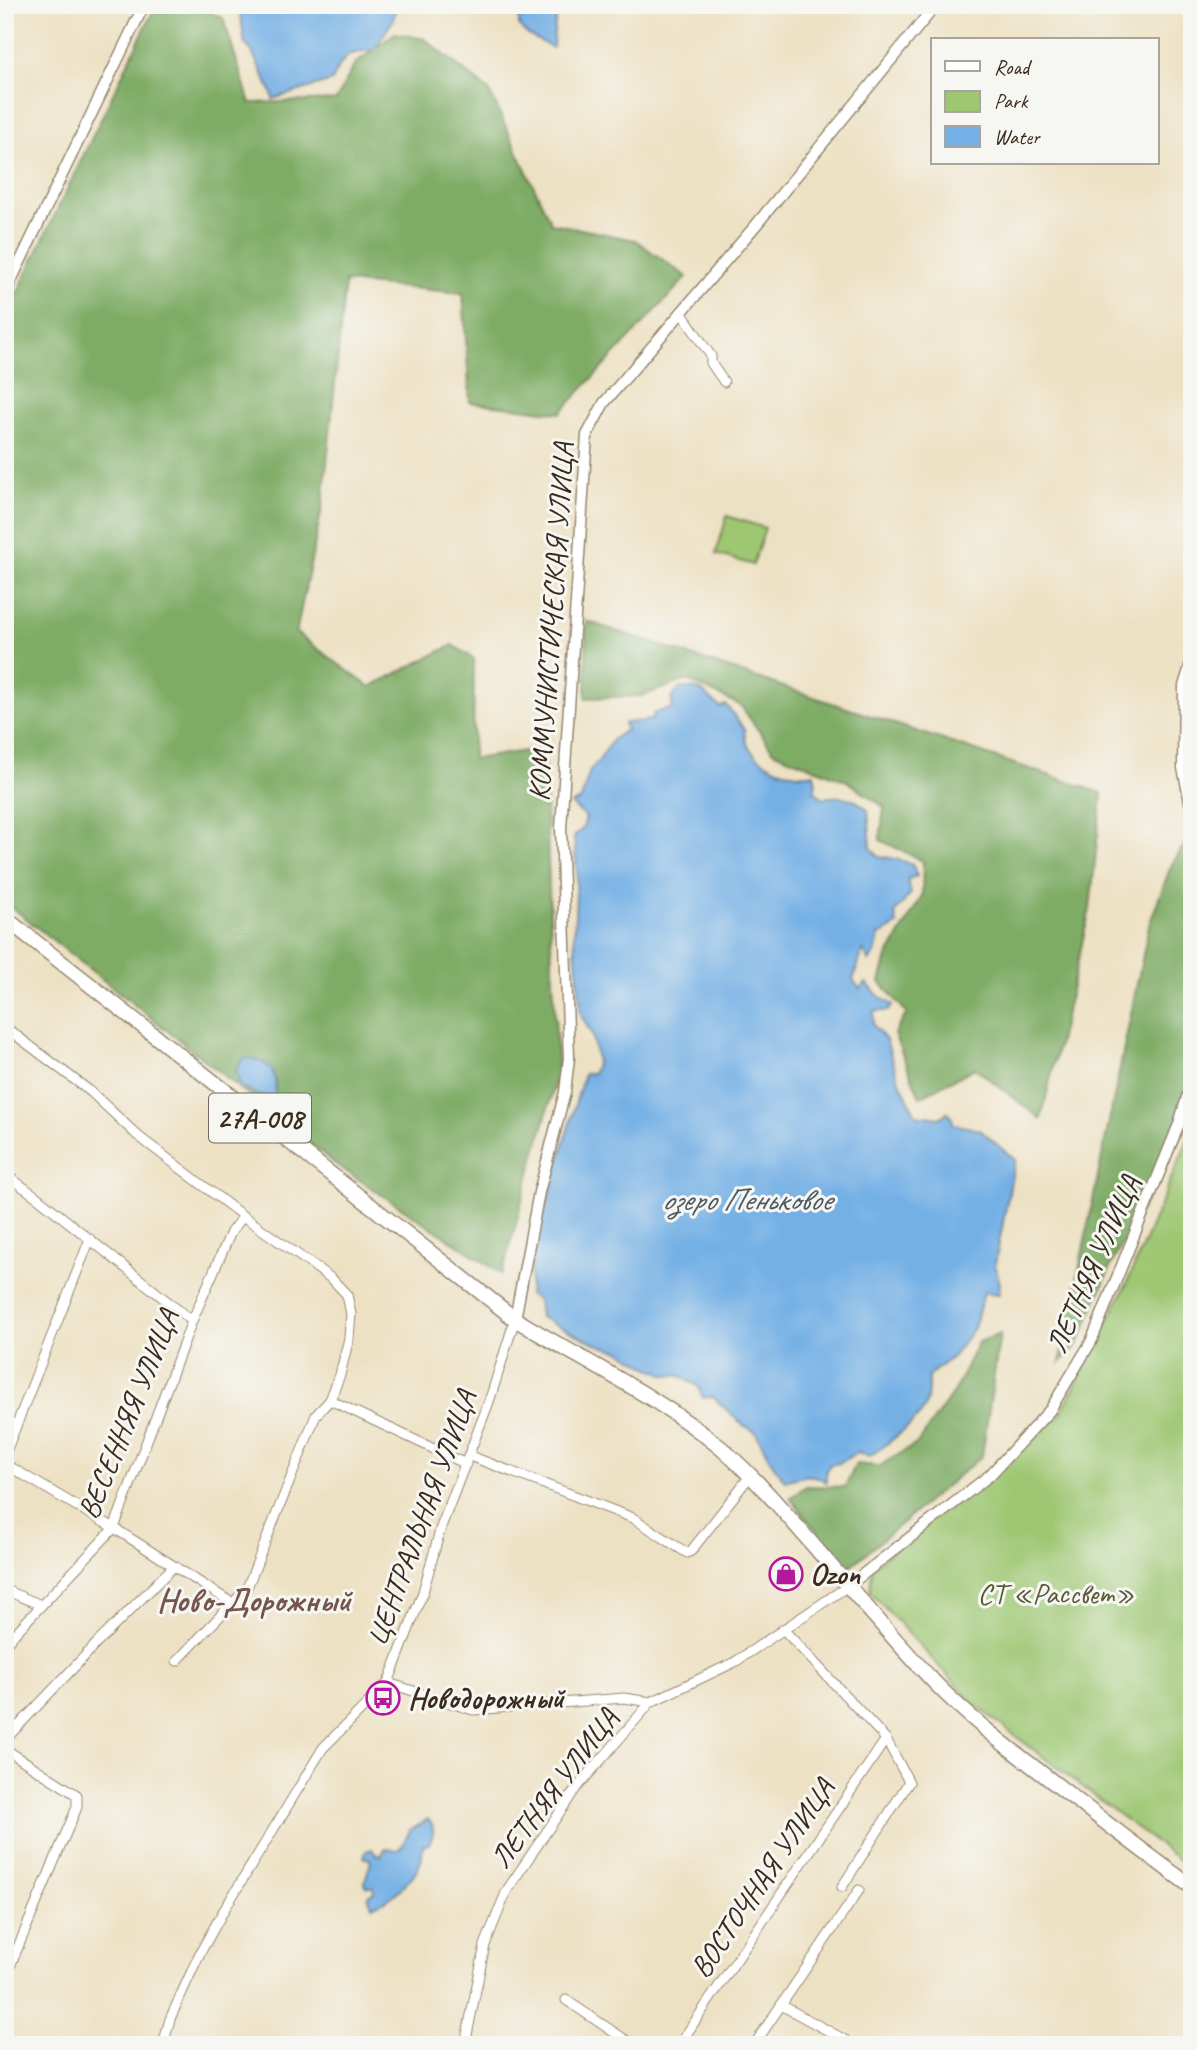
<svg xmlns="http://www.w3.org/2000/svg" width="1197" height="2050" viewBox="0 0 1197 2050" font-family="Caveat,sans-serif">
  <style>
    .green { fill: #9ec773; stroke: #6c7848; stroke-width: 2 }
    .forest { fill: #7eac65; stroke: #5c6b42; stroke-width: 2 }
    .water { fill: #74b0e5; stroke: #586d82; stroke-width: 2 }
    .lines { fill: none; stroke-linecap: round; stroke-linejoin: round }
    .minor-casing { stroke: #948670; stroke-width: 11 }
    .tertiary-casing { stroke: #948670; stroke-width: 13 }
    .primary-casing { stroke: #948670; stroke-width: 17 }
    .minor { stroke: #fff; stroke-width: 9 }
    .tertiary { stroke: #fff; stroke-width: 10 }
    .primary { stroke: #fff; stroke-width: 14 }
    .labels { text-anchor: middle; stroke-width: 6; stroke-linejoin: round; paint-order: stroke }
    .shield { fill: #f6f6f2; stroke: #73675e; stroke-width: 2 }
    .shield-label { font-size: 28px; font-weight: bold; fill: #3b2a1e }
    .street-label { font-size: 30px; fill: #3b2a1e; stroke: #f6f6f2 }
    .poi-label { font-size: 30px; font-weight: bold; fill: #3b2a1e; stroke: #f6f6f2; text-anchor: start }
    .park-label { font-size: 30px; fill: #595938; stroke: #f6f6f2 }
    .water-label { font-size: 32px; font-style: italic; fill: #4f5964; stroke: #f6f6f2 }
    .quarter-label { font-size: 33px; font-weight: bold; fill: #75564e; stroke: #f6f6f2 }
  </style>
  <rect width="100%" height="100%" fill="#f6f6f2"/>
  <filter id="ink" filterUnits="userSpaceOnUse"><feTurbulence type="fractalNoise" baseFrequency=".0143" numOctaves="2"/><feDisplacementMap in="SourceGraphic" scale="14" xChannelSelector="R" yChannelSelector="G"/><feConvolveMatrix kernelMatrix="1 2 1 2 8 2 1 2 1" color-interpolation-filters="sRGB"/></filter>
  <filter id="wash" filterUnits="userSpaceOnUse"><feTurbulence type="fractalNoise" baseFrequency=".00686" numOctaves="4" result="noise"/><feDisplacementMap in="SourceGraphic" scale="28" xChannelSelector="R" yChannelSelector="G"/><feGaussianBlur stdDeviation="1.57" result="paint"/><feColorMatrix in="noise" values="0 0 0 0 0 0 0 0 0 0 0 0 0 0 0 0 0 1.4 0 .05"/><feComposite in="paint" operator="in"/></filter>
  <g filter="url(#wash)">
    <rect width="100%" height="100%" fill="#ede1c3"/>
    <g class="green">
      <path d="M727,516L765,528L753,565L716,554Z"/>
      <path d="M1192,1130V1870L976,1706L870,1592L872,1567L1060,1415L1127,1283Z"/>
    </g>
    <g class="forest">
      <path d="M156,5H194L223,18L250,103L336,100L355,64L395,33L425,39L489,91L551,223L635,240L687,277L560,413L470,402L463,293L345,282L323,503L296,633L370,687L453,645L474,659L473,759L544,748L551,942L558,1072L502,1274L338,1166L15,910L5,905V318Z"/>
      <path d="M586,621L1102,793L1090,909L1041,1119L975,1068L920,1097L894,1034L907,1013L880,982L887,957L922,896L923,861L880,840L884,807L847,781L774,752L740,705L687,680L641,696L586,698Z"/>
      <path d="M1192,833V1116L1111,1265L1078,1345L1060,1363L1149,925L1171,866Z"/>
      <path d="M1000,1334L982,1456L847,1569L790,1498L806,1486L845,1487L856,1464L879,1466L918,1443L955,1390L978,1342Z"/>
    </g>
    <g class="water">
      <path d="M232,5H397L393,20L374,50C346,52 343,56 332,81L273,99L272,93L251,50L245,44L240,12Z"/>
      <path d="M510,5H565C553,17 554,32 553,48L528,35L519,26V19Z"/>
      <path d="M680,688L699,689L720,707L726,705L745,730C740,758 792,780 814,773L816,784L814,791L824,798C842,795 854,797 868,810L871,848L878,856L896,859L912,864L917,876L907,879L911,893L895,913L897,925L879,936L875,954L869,961L863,950L853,980L860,989L866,983L880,997L893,1005L888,1011H874L873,1025L886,1040L898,1078L916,1115L940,1118L947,1112L952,1117L953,1124L980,1130L1015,1160L995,1264L1000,1284L999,1294L984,1292L974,1328L953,1356L928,1376C928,1386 929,1399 924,1409C916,1423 883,1447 870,1456L856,1453L839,1463L829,1465L826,1474V1482C811,1471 802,1476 785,1481L772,1463L755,1431L743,1425L713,1397L703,1398L698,1386L678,1375H667L648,1367L621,1351L601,1346L540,1317L538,1300L529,1295L533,1252L584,1074L593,1073L597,1061L592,1035L581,1015L574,936L577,873L574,837L583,828L586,817L571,804L581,800L590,770L598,762L613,739L626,730L624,723L652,720L654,713L673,708L671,699Z"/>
      <path d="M249,1058C273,1062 277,1074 275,1096C263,1097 256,1096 246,1088L240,1089L239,1077L235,1072L243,1059Z"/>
      <path d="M428,1819C436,1827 433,1836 429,1844L423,1845C421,1851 423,1855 421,1861C415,1878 389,1903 372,1906L368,1896L374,1892V1887H368L365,1884C365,1875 370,1869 371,1860L364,1857L366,1851L372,1849L375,1854L381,1856L385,1849L397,1850L403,1845L410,1830Z"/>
    </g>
  </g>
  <g filter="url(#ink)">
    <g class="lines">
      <defs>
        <g id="minor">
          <path d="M681,312L711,356V363L724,382"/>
          <path d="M5,1027L91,1092L138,1136L243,1216L332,1279L347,1295L351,1314L349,1338L340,1375L330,1400L316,1415L247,1588L177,1661"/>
          <path d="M5,1174L37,1197L192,1321"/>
          <path d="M330,1400L466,1464"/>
          <path d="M5,1454L90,1239"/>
          <path d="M470,1456L633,1518L687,1553L691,1551L750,1476"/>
          <path d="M5,1464L114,1528L232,1603"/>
          <path d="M5,1590L41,1605"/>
          <path d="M783,1629L886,1739L909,1782L842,1887"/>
          <path d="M5,1644L114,1528L192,1321L231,1232L243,1216"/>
          <path d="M388,1683L473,1710L624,1698L651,1702"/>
          <path d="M5,1740L98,1642L174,1566"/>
          <path d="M5,1749L77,1795V1807L5,1978"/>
          <path d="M566,2000L633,2045"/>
          <path d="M781,2005L845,2040"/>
          <path d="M163,2045L170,2019L199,1955L224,1910L323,1748L388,1683L423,1592L441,1527L489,1402L515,1319"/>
          <path d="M465,2045L485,1945L507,1890L575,1790L651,1702L735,1662L848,1586"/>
          <path d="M679,2045L886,1739"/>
          <path d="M754,2045L859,1890"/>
        </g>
        <g id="tertiary">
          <path d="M5,293L144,5"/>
          <path d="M1192,660L1184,686L1183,768L1192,811"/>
          <path d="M515,1319L539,1192L565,1092L569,1058L561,828L587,435L604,403L756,225L936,5"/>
          <path d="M848,1586L990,1475L1050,1410L1091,1342L1179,1124L1192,1081"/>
        </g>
        <path id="primary" d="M5,918L515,1319C583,1361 658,1396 721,1448C757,1479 788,1516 819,1552C857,1596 895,1641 935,1683C968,1717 1006,1746 1044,1775C1093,1813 1142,1851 1192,1887"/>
      </defs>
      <use href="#minor" class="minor-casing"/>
      <use href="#tertiary" class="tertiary-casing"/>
      <use href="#primary" class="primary-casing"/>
      <use href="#minor" class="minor"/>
      <use href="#tertiary" class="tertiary"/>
      <use href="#primary" class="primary"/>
    </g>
  </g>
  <defs>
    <symbol id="shop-ring" viewBox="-11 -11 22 22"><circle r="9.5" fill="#f6f6f2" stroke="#b5179e" stroke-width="1.5"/><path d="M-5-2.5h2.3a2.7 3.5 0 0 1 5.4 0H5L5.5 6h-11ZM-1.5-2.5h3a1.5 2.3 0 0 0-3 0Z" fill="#b5179e"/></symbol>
    <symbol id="bus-ring" viewBox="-11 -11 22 22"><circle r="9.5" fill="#f6f6f2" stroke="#b5179e" stroke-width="1.5"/><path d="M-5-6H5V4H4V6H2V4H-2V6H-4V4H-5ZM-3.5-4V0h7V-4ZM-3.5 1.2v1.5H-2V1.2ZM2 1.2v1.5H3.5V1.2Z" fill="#b5179e"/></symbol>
  </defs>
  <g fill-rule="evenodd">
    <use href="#shop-ring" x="767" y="1555" width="38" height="38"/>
    <use href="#bus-ring" x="364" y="1679" width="38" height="38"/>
  </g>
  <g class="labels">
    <rect class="shield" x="209" y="1093.5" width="102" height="49" rx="5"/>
    <g class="shield-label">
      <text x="260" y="1128">27А-008</text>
    </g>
    <g class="street-label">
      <text transform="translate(551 622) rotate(-86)" y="10">КОММУНИСТИЧЕСКАЯ УЛИЦА</text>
      <text transform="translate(1093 1264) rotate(-66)" y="10">ЛЕТНЯЯ УЛИЦА</text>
      <text transform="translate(128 1414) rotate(-68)" y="10">ВЕСЕННЯЯ УЛИЦА</text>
      <text transform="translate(421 1518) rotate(-70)" y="10">ЦЕНТРАЛЬНАЯ УЛИЦА</text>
      <text transform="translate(554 1788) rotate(-53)" y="10">ЛЕТНЯЯ УЛИЦА</text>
      <text transform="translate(762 1878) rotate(-56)" y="10">ВОСТОЧНАЯ УЛИЦА</text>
    </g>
    <g class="poi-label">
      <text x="810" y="1584">Ozon</text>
      <text x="408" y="1708">Новодорожный</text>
    </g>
    <g class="park-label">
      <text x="1056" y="1603">СТ «Рассвет»</text>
    </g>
    <g class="water-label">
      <text x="746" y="1210">озеро Пеньковое</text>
    </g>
    <g class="quarter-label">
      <text x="254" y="1611">Ново-Дорожный</text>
    </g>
  </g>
  <rect width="1197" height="2050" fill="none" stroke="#f6f6f2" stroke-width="28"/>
  <rect x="931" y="38" width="228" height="126" fill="#f6f6f2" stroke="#aba49d" stroke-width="2"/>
  <rect x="945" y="61" width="35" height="10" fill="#ffffff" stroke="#aba49d" stroke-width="2"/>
  <text x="994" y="74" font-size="21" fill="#3b2a1e">Road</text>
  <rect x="945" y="91" width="35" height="21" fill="#9ec773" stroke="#aba49d" stroke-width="2"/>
  <text x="994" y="108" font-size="21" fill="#3b2a1e">Park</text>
  <rect x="945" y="126" width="35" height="21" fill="#74b0e5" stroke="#aba49d" stroke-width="2"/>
  <text x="994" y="144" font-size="21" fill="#3b2a1e">Water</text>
</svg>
